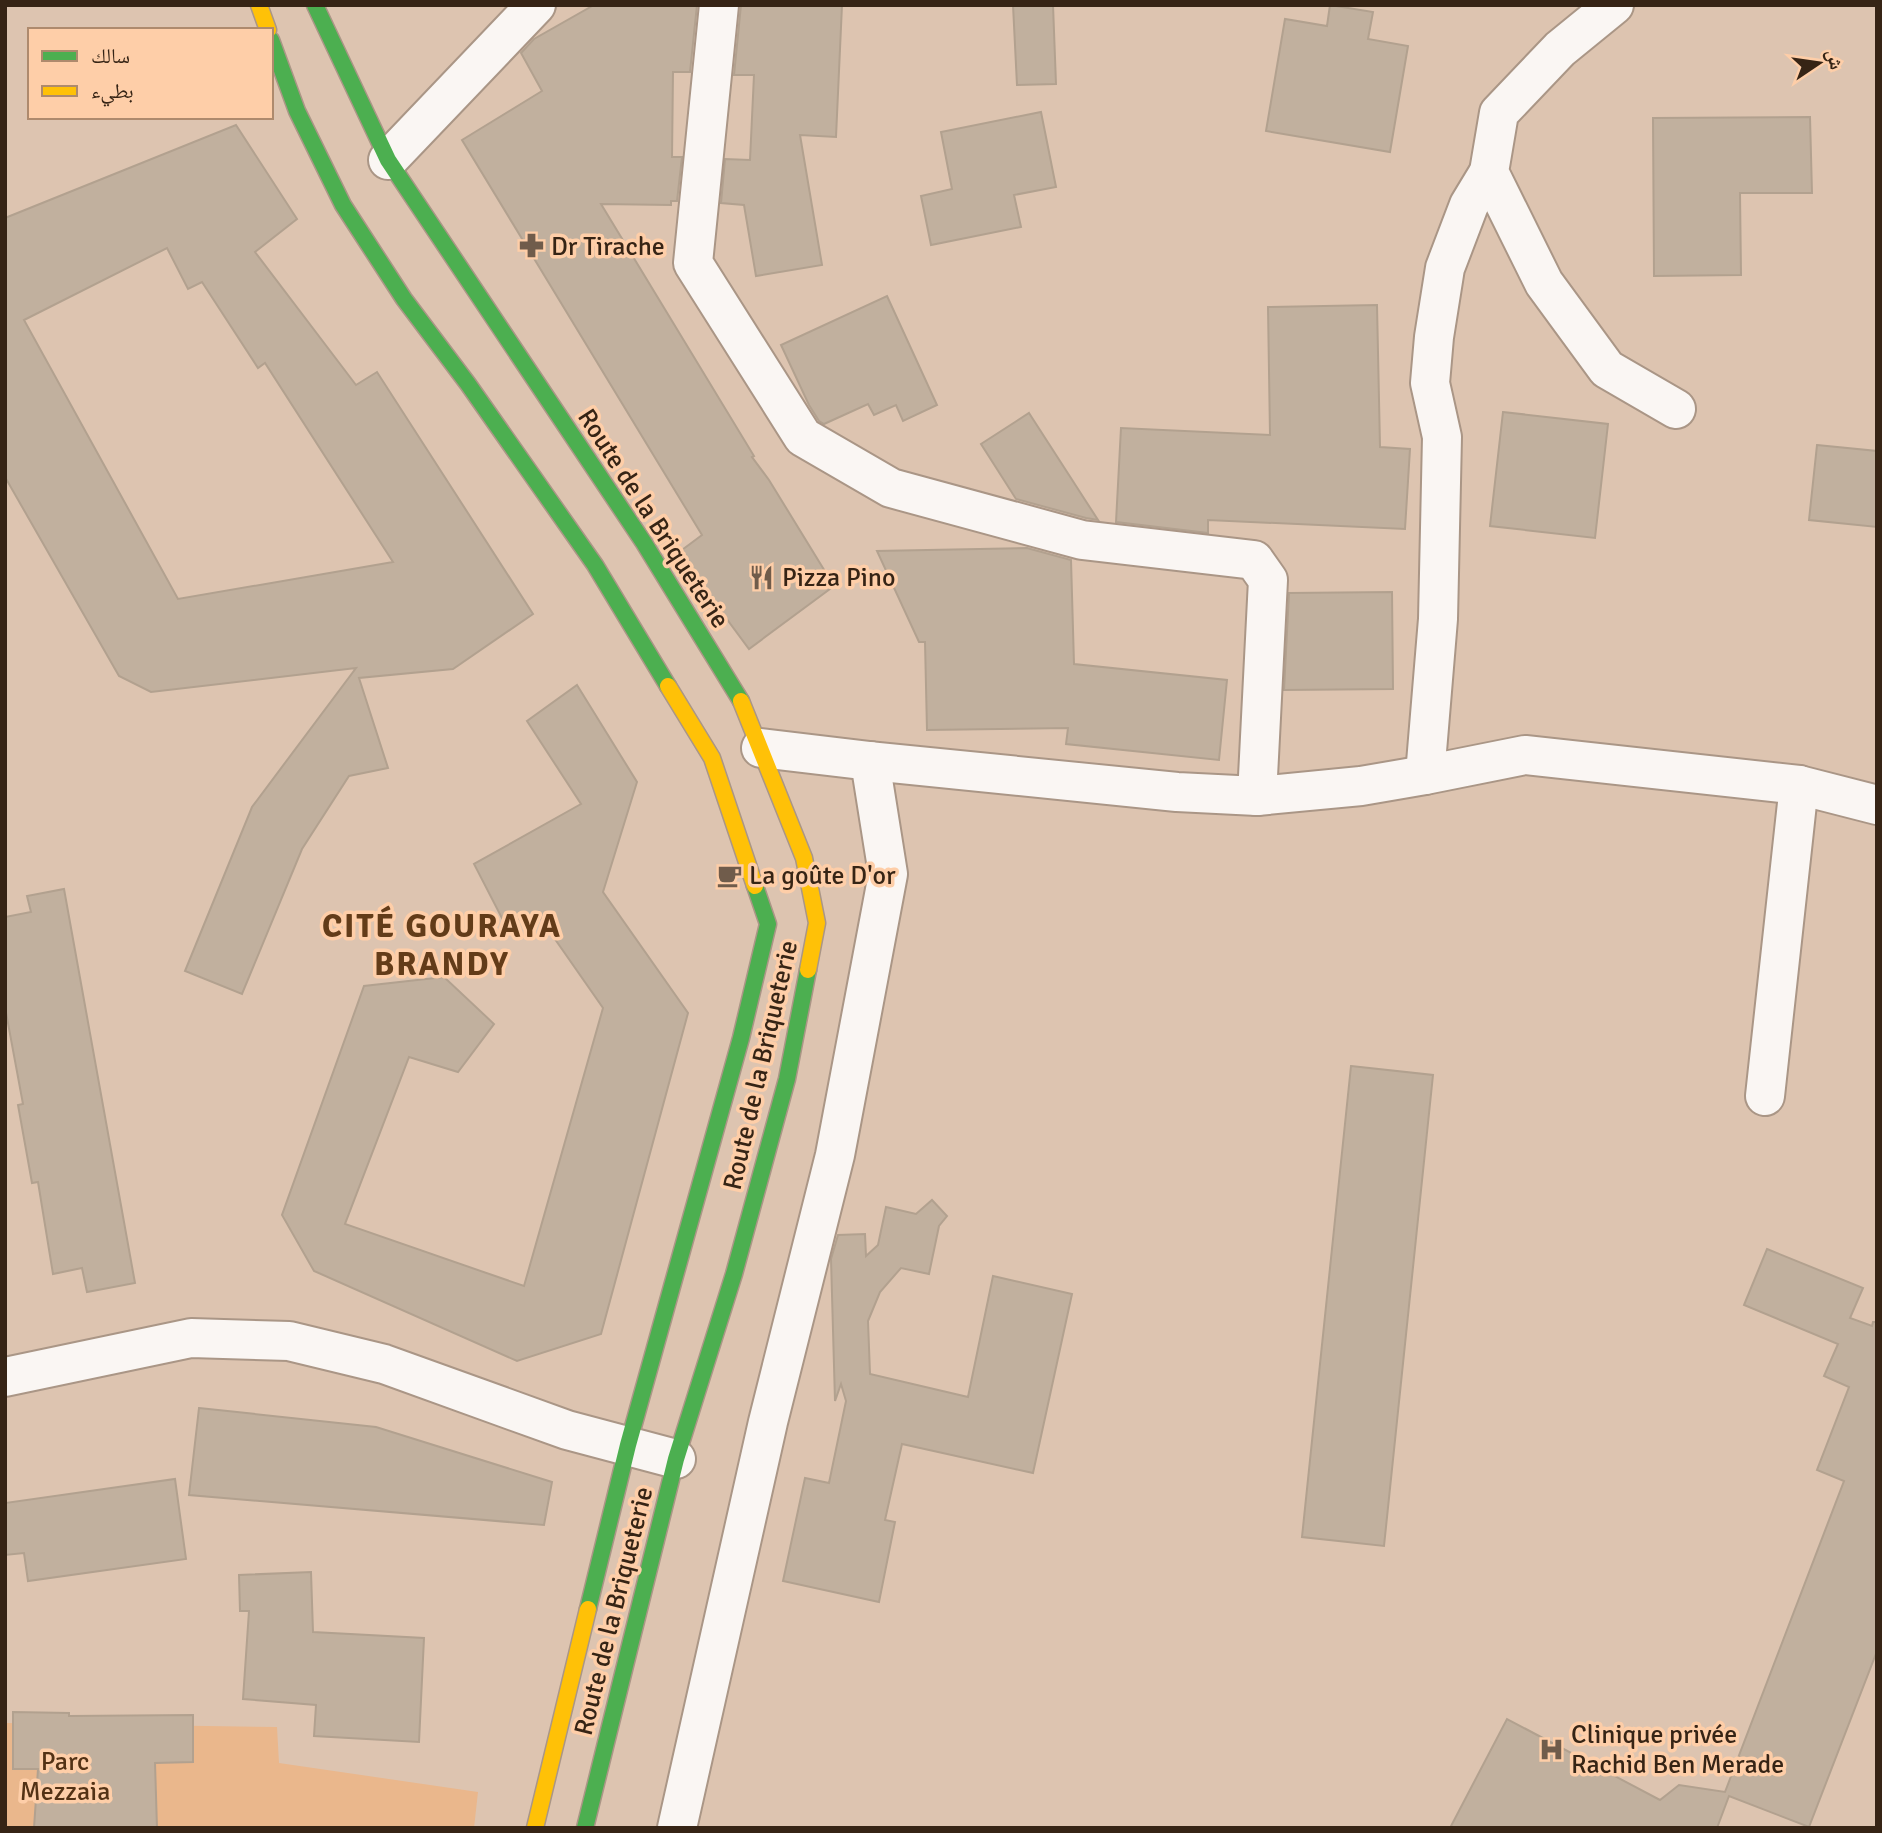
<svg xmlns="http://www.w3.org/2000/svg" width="1882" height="1833" viewBox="0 0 1882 1833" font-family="Signika,'Noto Naskh Arabic',sans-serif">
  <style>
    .green { fill: #eab78c }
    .building { fill: #c1b09e; stroke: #b2a18f; stroke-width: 2; fill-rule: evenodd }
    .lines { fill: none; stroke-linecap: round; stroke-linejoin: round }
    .street-casing { stroke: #aa9686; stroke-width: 42 }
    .fast-casing { stroke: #aa9686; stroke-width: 19 }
    .slow-casing { stroke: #aa9686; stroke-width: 19 }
    .street { stroke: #faf6f3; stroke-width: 38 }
    .fast { stroke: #4caf50; stroke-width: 16 }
    .slow { stroke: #ffc107; stroke-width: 16 }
    .labels { text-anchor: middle; stroke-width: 7; stroke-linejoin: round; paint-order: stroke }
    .poi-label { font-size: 26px; fill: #362415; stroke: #fecea8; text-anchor: start }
    .street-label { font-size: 26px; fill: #362415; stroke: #fecea8 }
    .park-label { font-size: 26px; fill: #533215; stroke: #fecea8 }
    .district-label { font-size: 33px; font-weight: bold; letter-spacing: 2px; fill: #633c19; stroke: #fecea8 }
  </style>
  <rect width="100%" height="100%" fill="#ddc4b0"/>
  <path class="green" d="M5,1723L277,1727L279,1763L478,1792L474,1828H5Z"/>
  <g class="building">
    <path d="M594,5H697L690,72H673L672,157H682L677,201H671V205L601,204L754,456L752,457L769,480L834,586L749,649L678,553L702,535L462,140L542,91L521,53L534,39Z"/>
    <path d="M741,5H842L836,137L800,135L822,265L756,276L744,205L721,203L725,159L750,160L754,75H734Z"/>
    <path d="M1013,5H1053L1056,84L1017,85Z"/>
    <path d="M1330,5L1373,12L1368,39L1408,46L1390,152L1266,131L1285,19L1327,26Z"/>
    <path d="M1041,112L1056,187L1014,195L1021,227L931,245L921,196L952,189L941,132Z"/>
    <path d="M1810,117L1812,193H1740L1741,275L1654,276L1653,118Z"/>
    <path d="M236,125L297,219L255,252L356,385L377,372L533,614L453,669L359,678L388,768L349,776L302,849L242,994L185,971L252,807L356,668L151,692L119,676L5,477V218ZM167,248L188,289L202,282L258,368L265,363L393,562L178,599L24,320Z"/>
    <path d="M887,296L937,405L903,421L896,405L874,415L868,404L824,424L819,421L809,405L781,345Z"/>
    <path d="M1377,305L1380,447L1410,449L1405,529L1208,520V533L1116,522L1121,428L1270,435L1268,307Z"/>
    <path d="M1503,412L1608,424L1595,538L1490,526Z"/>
    <path d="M1029,413L1098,520L1086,518L1016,499L981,444Z"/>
    <path d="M1817,445L1877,451V527L1809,520Z"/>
    <path d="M1027,548L1071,560L1074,664L1227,680L1219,760L1066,744L1068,728L927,730L925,642H919L877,551Z"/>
    <path d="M1392,592L1393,689L1284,690L1289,593Z"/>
    <path d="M577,685L637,782L603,892L688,1013L601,1334L517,1361L314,1271L282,1215L364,986L444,977L494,1024L458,1072L409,1057L345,1224L524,1286L603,1008L536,912L506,926L474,864L581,804L527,721Z"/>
    <path d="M64,889L135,1283L87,1292L82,1268L53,1274L38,1182L32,1183L18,1105L23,1104L5,1007V917L31,912L27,896Z"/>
    <path d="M1351,1066L1433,1075L1384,1546L1302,1537Z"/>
    <path d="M932,1200L947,1216L939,1226L929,1274L901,1268L880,1292L868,1321L870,1374L968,1397L993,1276L1072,1294L1033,1473L902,1444L885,1520L895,1522L879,1602L783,1581L805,1478L829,1483L846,1401L841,1384L835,1401L831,1259L838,1235L865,1234L866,1256L878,1245L886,1207L916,1214Z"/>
    <path d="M1767,1249L1863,1288L1850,1318L1872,1326L1873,1322H1877V1651L1809,1827L1729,1796L1717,1828H1450L1507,1719L1660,1800L1679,1785L1725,1792L1844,1481L1817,1470L1849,1387L1824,1376L1838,1344L1744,1305Z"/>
    <path d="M199,1408L376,1427L552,1482L544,1525L189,1495Z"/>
    <path d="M175,1479L186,1559L28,1581L24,1553L5,1555V1503Z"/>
    <path d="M311,1572L313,1632L424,1638L419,1742L314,1736L316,1705L243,1699L249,1611H240L239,1575Z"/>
    <path d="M13,1712L69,1713V1716L193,1715V1762L155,1763L157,1828H34L38,1769H13Z"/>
  </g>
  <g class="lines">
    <defs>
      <g id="street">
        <path d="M719,5L693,263L803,437L891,488L1082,540L1254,560L1268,580L1257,796"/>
        <path d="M1614,5L1560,49L1499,113L1489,172L1544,283L1607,369L1676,409"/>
        <path d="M388,160L536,5"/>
        <path d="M761,748L870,761L1177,792L1257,796L1361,786L1425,775L1525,755L1799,785L1877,805"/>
        <path d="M1425,775L1438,619L1442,437L1430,383L1434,337L1445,268L1469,205L1489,172"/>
        <path d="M1765,1096L1799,785"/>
        <path d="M5,1377L191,1338L289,1341L384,1364L567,1430L676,1459"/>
        <path d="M677,1828L768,1422L835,1155L888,874L870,761"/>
      </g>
      <g id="fast">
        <path d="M315,5L388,160L644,543L741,701"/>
        <path d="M271,40L297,111L343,205L404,299L468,384L595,565L668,686"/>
        <path d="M588,1609L628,1445L741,1038L768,924L755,886"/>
        <path d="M585,1828L676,1459L734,1274L787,1079L808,970"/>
      </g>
      <g id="slow">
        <path d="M259,5L268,30"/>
        <path d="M668,686L712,758L755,886"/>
        <path d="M741,701L804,858L817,923L808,970"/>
        <path d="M535,1828L588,1609"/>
      </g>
    </defs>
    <use href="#street" class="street-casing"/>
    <use href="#fast" class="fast-casing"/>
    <use href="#slow" class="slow-casing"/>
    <use href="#street" class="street"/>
    <use href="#fast" class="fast"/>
    <use href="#slow" class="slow"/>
  </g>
  <defs>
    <symbol id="pharmacy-bare" viewBox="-9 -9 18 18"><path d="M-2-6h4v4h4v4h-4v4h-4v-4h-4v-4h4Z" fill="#705c4b" stroke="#fecea8" stroke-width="2.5" paint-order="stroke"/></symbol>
    <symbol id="restaurant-bare" viewBox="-9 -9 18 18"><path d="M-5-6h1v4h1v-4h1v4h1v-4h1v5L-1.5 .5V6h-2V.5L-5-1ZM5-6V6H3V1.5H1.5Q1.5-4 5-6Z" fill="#705c4b" stroke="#fecea8" stroke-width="2.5" paint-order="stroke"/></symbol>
    <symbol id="cafe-bare" viewBox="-9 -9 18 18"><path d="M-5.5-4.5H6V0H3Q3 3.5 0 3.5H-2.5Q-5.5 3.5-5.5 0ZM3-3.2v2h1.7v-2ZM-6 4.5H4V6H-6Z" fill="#705c4b" stroke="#fecea8" stroke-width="2.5" paint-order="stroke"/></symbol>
    <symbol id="hospital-bare" viewBox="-9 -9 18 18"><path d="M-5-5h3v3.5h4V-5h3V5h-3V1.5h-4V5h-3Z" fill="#705c4b" stroke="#fecea8" stroke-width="2.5" paint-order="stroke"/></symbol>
  </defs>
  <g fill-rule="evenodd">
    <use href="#pharmacy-bare" x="514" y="228" width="35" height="35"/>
    <use href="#restaurant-bare" x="744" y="560" width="35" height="35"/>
    <use href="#cafe-bare" x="712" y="858" width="35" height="35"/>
    <use href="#hospital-bare" x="1534" y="1732" width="35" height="35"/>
  </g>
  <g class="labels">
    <g class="poi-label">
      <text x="551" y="255">Dr Tirache</text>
      <text x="782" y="586">Pizza Pino</text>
      <text x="749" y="884">La goûte D'or</text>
      <text x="1571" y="1743">Clinique privée<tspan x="1571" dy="30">Rachid Ben Merade</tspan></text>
    </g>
    <g class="street-label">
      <text transform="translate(654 518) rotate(57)" y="9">Route de la Briqueterie</text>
      <text transform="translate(760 1065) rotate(-77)" y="9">Route de la Briqueterie</text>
      <text transform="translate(613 1611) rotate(-76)" y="9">Route de la Briqueterie</text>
    </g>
    <g class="park-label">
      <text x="65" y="1770">Parc<tspan x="65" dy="30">Mezzaia</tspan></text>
    </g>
    <g class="district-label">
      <text x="442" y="937">CITÉ GOURAYA<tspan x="442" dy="38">BRANDY</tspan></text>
    </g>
  </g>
  <rect width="1882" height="1833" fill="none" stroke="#362415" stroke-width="14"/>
  <rect x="28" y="28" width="245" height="91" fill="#fecea8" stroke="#ae8a6d" stroke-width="2"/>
  <rect x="42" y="51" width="35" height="10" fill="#4caf50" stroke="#ae8a6d" stroke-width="2"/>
  <text x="91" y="63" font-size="21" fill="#362415">سالك</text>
  <rect x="42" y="86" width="35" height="10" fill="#ffc107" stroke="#ae8a6d" stroke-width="2"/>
  <text x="91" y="98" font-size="21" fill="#362415">بطيء</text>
  <g transform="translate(1819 63) rotate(77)" stroke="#fecea8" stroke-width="5" paint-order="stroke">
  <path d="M0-5L12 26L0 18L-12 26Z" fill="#362415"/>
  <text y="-10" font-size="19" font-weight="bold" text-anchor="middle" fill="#362415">ش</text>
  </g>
</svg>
